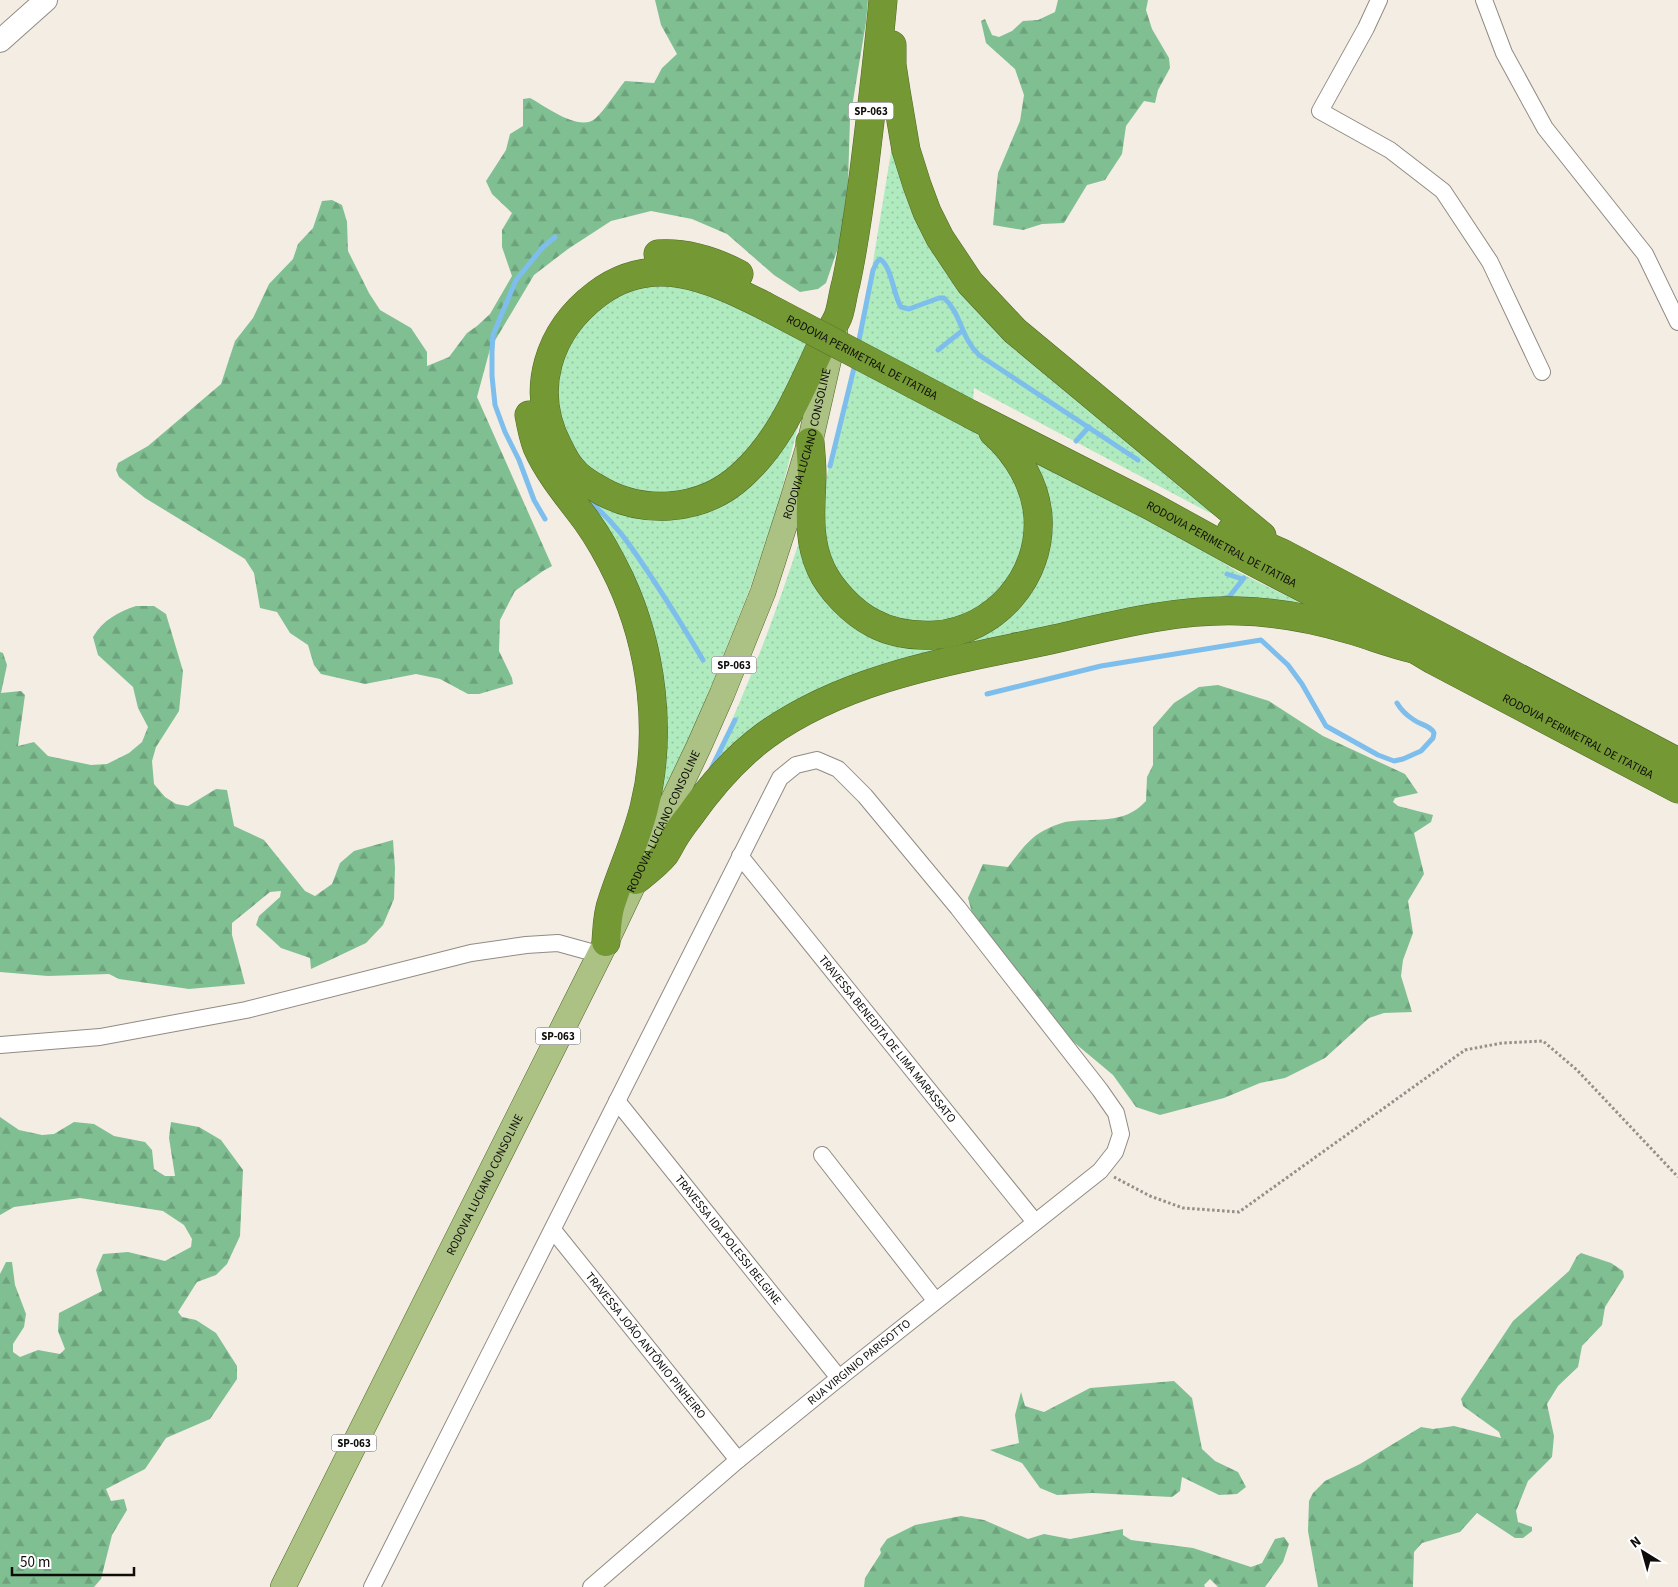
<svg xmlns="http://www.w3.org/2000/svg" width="1678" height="1587" viewBox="0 0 1678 1587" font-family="'Source Sans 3',sans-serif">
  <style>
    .green { fill: url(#green-dots) }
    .forest { fill: url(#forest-firs) }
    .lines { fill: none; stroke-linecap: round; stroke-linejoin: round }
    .stream { stroke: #7ebeec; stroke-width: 5 }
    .street-casing { stroke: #928b83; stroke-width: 18 }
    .secondary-casing { stroke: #928b83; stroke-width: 24 }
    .primary-casing { stroke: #516825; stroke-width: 26 }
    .highway-casing { stroke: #516825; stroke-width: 29 }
    .path { stroke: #948f89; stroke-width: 3; stroke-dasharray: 2.5 2.5; stroke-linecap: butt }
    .street { stroke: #fff; stroke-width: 16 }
    .secondary { stroke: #fff; stroke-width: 22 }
    .primary { stroke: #acc285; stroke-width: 25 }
    .highway { stroke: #749934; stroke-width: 28 }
    .highway-bridge-casing { stroke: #516825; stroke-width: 29; stroke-linecap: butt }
    .highway-bridge { stroke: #749934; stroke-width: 28 }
    .labels { text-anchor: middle; stroke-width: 4; stroke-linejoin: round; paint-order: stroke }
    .shield { fill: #fff; stroke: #575654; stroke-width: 1 }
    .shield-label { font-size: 11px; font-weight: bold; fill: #0f0d0a }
    .street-label { font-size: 12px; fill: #0f0d0a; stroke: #fff }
  </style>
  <defs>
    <pattern id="green-dots" width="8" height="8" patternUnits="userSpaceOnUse" patternTransform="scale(1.25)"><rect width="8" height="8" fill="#afebbf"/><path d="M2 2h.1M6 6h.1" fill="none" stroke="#95c8a3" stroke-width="1.8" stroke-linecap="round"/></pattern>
    <pattern id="forest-firs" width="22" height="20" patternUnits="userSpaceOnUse" patternTransform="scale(1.25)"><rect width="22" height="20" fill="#80bf91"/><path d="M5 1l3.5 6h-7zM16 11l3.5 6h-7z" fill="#6da37c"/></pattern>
  </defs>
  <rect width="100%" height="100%" fill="#f4ede4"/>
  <g class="green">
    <path d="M891,139L932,243L1217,515L1208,512L974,388L971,428L993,447L1025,490L1029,544L994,602L952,624L883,619L840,585L820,525L822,499L833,447L849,387L865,311L891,152Z"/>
    <path d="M655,281L701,286L812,343L773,427L710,489L642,500L579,467L552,397L574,324L599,300Z"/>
    <path d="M801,415L776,512L749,591L717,672L684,751L663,792L661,793L663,729L578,491L670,516Z"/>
    <path d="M1028,454L1196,546L1238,572L1305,605L932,659L706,777C743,700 774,620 800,539L807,554L900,640L1027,597Z"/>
  </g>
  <g class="forest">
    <path d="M655,0H868L866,22L850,119L848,183L840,242L826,283L818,289L800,292L774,275L727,234L692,219L651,211L611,221L568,249L534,275L490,349L477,397L552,566L543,571L515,591L500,620L499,651L512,678L513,684L479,694H468L440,679L416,674L365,684L321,674L314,665L308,645L290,633L277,612L260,608L254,573L245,559L145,498L119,477L116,470L118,463L148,446L221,384L235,341L253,318L269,284L293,259L298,244L313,228L322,201L332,200L342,205L347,222L348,251L369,293L380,310L411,328L427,352V366L449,357L467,333L477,326L490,314L512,276L502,247V230L512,213L492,194L486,181L506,150L510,134L523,126V99L530,98C545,106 580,133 596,118C607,107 616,92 625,81L654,83L662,68L677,54L661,25Z"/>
    <path d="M1058,0H1148L1146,10L1152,29L1169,58L1170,68L1158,90L1155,103L1144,101L1126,126L1122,154L1105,180L1087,185L1064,223L1042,224L1023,230L993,225L998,173L1020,121L1024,95L1015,69L986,43L981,21L985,19L992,35L999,37L1012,31L1023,21L1038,20L1055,12Z"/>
    <path d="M136,606H154L166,614L183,671L179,711L156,747L152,761L154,784L165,797L176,804L188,806L216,789L227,790L234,826L264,840L305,891L315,896L332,884L340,863L354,851L393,840L395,868L394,899L383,925L366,943L311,969L310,958L281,948L256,925L259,916L280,897L281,891L270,892L232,923V935L245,984L189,989L119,979L109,974L48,976L0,972V652L3,653L7,665L1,693L21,691L25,695L18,746L34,742L48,756L91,765L107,764L129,753L142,742L148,727L138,708L133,687L98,655L93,637C103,620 118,612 136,606Z"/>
    <path d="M1218,685L1269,701L1323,736L1405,774L1418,793L1395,798L1393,802L1398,806L1433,815L1431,822L1414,833L1424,874L1408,901L1413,933L1403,960L1401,976L1412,1012L1384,1013L1369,1018L1325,1058L1285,1078L1260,1083L1224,1098L1160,1115L1136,1107L1113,1075L1070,1039L973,917L968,898L983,864L1008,867C1018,854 1029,838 1043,831C1050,827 1058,824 1065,822C1095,817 1123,826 1146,801L1147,777L1153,765V727L1174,703L1199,687Z"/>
    <path d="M0,1117L19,1130L42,1135L54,1134L74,1122L94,1124L114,1136L145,1142L152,1150L154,1169L165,1176H175L169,1138L171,1122L199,1127L221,1140L243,1170L240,1236L227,1264L216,1275L197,1282L178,1312L182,1317L196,1320L216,1333L237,1366V1379L210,1419L166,1438L145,1469L106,1489L111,1501L124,1499L127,1510L112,1535L101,1579L94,1587H0V1274L6,1262H12L15,1285L26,1314L24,1327L13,1344V1352L20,1357L38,1350L60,1354L65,1349L58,1331L59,1313L102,1291L96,1270L103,1254L128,1252L165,1261L191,1247L192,1239L184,1225L163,1211L80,1198L14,1207L0,1215Z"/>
    <path d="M1581,1253L1611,1263L1623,1271L1624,1277L1605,1307L1602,1325L1582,1346L1578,1367L1558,1386L1547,1404L1554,1436L1552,1457L1528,1481L1516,1511L1518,1522L1532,1527V1531L1523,1538H1515L1477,1513L1460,1532L1422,1543L1414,1552L1413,1587H1318L1308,1531L1309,1501L1313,1493L1325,1481L1360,1464L1421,1427L1433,1429L1454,1426L1501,1438L1499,1432L1463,1406L1461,1399L1513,1321L1569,1271L1577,1256Z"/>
    <path d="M1174,1381L1192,1398L1202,1449L1215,1461L1238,1472L1246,1487L1237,1494L1219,1495L1182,1477L1180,1491L1172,1497L1092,1493L1057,1495L1040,1488L1022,1463L990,1450L1019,1443L1015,1415L1021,1392L1025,1406L1044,1412L1090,1388Z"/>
    <path d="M961,1516L984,1520L1028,1539L1044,1534L1070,1539L1123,1529V1535L1131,1540L1193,1548L1251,1567L1262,1563L1275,1539L1284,1537L1289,1544L1283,1562L1265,1587H1218L1210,1579L1204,1585L1205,1587H864L865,1578L881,1553L880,1549L887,1539L915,1525Z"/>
  </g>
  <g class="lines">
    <g class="stream">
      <path d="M858,345L873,270L877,262L880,259C892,267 893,294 901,307L909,309L939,298H944C961,313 961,338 979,355L1138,460"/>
      <path d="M938,350L962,331"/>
      <path d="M1076,441L1089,427"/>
      <path d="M830,466L855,364"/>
      <path d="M585,498C617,523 632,548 654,581C671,607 687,633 703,660"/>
      <path d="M545,519L534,500L519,460L505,432L495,405L492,376V352L493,335L516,280L543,247L555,237"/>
      <path d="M1227,574L1242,579"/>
      <path d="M1222,599L1229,597L1244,578"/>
      <path d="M987,694L1101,666L1261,640L1288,665L1302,684L1326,726L1378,755L1394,761L1403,759L1421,751L1433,738L1434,733C1431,726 1421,725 1414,720C1406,715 1401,710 1397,703"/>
      <path d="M711,769L735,720"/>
    </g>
    <defs>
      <g id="street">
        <path d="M1379,0L1366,28L1320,111L1390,150L1443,191L1490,262L1542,372"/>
        <path d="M1484,0L1504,53L1545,128L1645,254L1678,322"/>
        <path id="s1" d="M740,856L1035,1222"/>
        <path d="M0,1045L100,1037L246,1010L471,953L526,945L558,943L598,954"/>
        <path id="s2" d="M617,1101L839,1378"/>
        <path d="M822,1155L935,1300"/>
        <path id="s3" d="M553,1230L738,1460"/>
        <path d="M372,1587L780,778L796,765L817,760L838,769L865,796L958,908L1100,1090L1116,1113L1121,1134L1115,1152L1100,1171L839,1378L738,1460L591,1587"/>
      </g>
      <path id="secondary" d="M0,41L46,0"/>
      <g id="primary">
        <path id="s4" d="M283,1587L606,942L699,746L722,694L763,592L791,505L810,442L835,332"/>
      </g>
      <g id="highway">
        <path d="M892,45V65L896,91L906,150L917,185L927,212L940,238L970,283L1015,331L1262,536"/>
        <path d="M658,254C687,252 714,261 739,274"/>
        <path d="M763,305C709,278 652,252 597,294C548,331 529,390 558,446C562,454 566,463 572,469C577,476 586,482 593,486C639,516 701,513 742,475C773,447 792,409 809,372C814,362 818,352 823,342C828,333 836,324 839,314C842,304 843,293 846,283C854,246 859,209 864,171C871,114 878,57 883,0"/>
        <path d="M529,415C531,426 533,437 537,447C549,474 569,497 586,520C599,538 610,558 620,579C652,648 663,733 644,808C636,840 622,870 612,901C607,914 607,928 606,942"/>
        <path id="s5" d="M972,415L1151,506L1240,555L1373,624L1433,660L1678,789"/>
        <path d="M810,442C811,453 812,465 812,476C811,508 807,539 821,569C830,589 853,613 873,623C891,633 914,636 935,635C995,631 1042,577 1038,517C1036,485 1017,453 993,432"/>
        <path d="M1231,531L1282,553L1678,762"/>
        <path d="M636,880C646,872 657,864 665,854C669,848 672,841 676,835C680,829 684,823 689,817C710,787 736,757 766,735C849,676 952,661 1050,640C1112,626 1175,609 1239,611C1277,612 1315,619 1351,630C1372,636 1392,644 1414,649"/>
      </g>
    </defs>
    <use href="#street" class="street-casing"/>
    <use href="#secondary" class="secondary-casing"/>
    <use href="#primary" class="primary-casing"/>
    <use href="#highway" class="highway-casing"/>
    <path class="path" d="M1114,1177L1150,1196L1183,1208L1239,1212L1465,1050L1502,1043L1543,1041L1577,1070L1678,1177"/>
    <use href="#street" class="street"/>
    <use href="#secondary" class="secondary"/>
    <use href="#primary" class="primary"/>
    <use href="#highway" class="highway"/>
    <defs>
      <g id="highway-bridge">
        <path id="s6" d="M763,305L972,415"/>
      </g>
    </defs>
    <use href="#highway-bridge" class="highway-bridge-casing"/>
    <use href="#highway-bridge" class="highway-bridge"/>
  </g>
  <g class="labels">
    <g class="shield">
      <rect x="848.5" y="102.5" width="45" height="17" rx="4"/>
      <rect x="711.5" y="656.5" width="45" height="17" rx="4"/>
      <rect x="535.5" y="1027.5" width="45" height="17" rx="4"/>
      <rect x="331.5" y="1434.5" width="45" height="17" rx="4"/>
    </g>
    <g class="shield-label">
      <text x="871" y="115">SP-063</text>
      <text x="734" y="669">SP-063</text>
      <text x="558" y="1040">SP-063</text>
      <text x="354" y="1447">SP-063</text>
    </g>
    <g class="street-label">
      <text dy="4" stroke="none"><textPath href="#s6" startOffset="112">RODOVIA PERIMETRAL DE ITATIBA</textPath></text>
      <text dy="4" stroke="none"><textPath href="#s4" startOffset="1260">RODOVIA LUCIANO CONSOLINE</textPath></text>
      <text dy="4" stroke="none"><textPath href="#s5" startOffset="281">RODOVIA PERIMETRAL DE ITATIBA</textPath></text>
      <text dy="4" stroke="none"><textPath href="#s5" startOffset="686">RODOVIA PERIMETRAL DE ITATIBA</textPath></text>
      <text dy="4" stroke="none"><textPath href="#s4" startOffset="855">RODOVIA LUCIANO CONSOLINE</textPath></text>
      <text dy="4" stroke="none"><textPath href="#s1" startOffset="235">TRAVESSA BENEDITA DE LIMA MARASSATO</textPath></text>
      <text dy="4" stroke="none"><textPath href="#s4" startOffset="450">RODOVIA LUCIANO CONSOLINE</textPath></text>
      <text dy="4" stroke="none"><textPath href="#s2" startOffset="178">TRAVESSA IDA POLESSI BELGINE</textPath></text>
      <text dy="4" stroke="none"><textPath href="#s3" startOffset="148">TRAVESSA JOÃO ANTÔNIO PINHEIRO</textPath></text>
      <text transform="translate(859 1362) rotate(-39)" y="4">RUA VIRGINIO PARISOTTO</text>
    </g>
  </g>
  <g transform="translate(1643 1552) rotate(323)" stroke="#ffffff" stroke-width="4" paint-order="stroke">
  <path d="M0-4L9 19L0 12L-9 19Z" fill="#0f0d0a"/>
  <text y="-8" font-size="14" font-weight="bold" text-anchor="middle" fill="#0f0d0a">N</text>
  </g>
  <path d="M12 1567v8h122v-8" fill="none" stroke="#0f0d0a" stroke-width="2.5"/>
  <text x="20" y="1567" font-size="15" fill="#0f0d0a" stroke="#ffffff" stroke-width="4" paint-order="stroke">50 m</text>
</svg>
